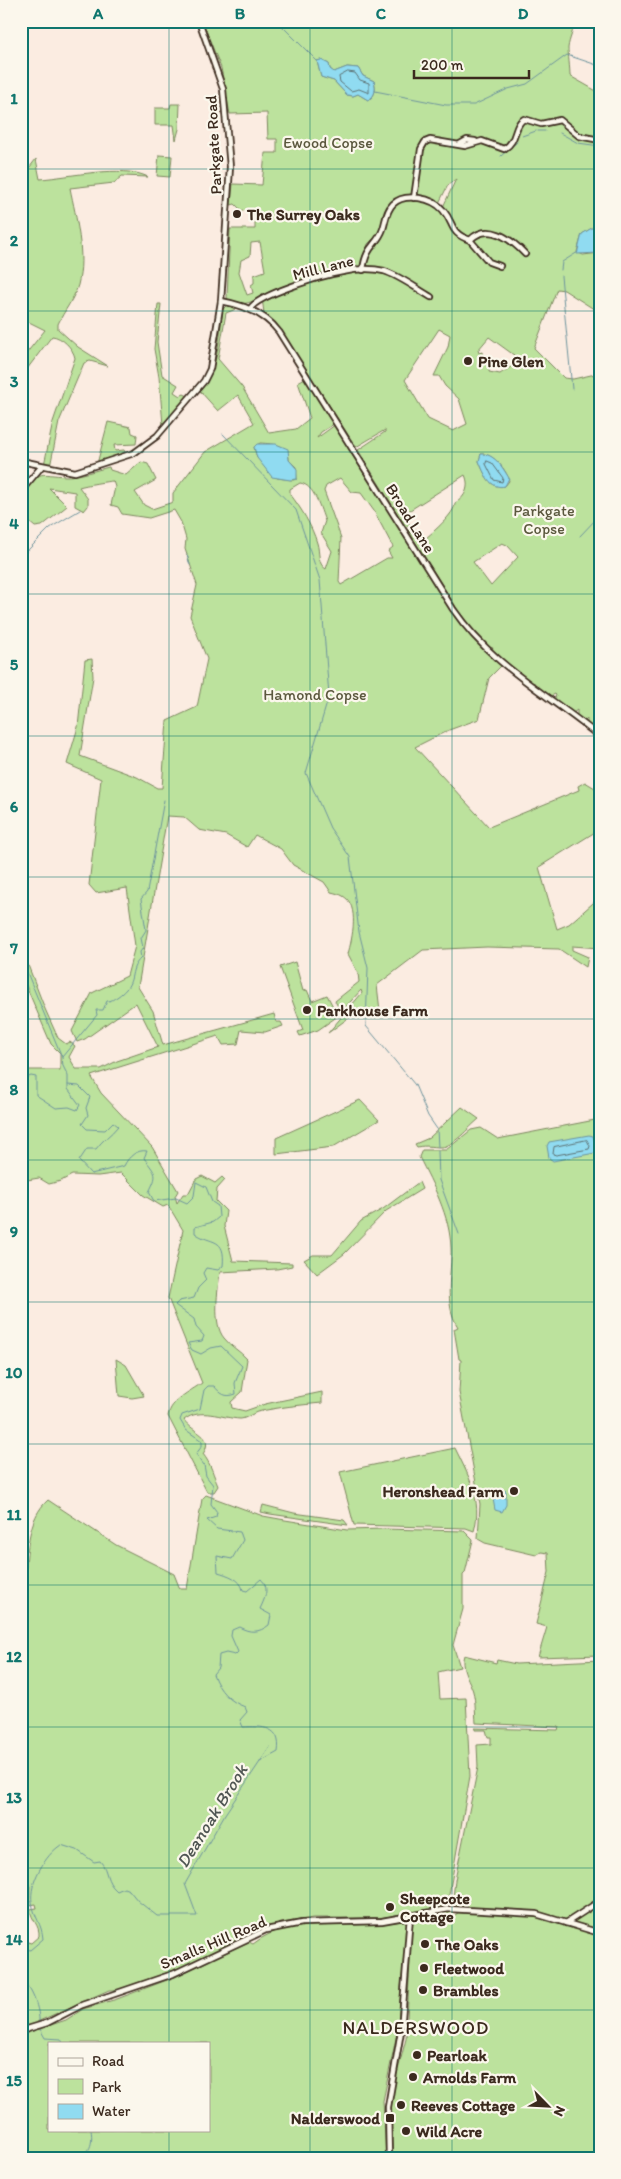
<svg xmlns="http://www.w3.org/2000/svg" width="621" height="2179" viewBox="0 0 621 2179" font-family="Itim,sans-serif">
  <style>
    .green { fill: #bce29d; stroke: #7c865e; fill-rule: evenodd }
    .water { fill: #90dbf1; stroke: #6e949d }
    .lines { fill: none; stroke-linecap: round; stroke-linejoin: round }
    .shore { stroke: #5d7172; stroke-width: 1 }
    .stream { stroke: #6e949d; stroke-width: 1 }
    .minor-casing { stroke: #3b2a1e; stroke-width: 8 }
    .minor { stroke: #fbf7ec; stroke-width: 4.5 }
    .grid { fill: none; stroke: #0f766e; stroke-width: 1; stroke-opacity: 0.55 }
    .poi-dot { fill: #3b2a1e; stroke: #fbf7ec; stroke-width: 2 }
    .labels { text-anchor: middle; stroke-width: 4.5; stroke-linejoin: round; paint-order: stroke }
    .park-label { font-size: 16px; fill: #5b583e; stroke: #fbf7ec }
    .street-label { font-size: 16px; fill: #3b2a1e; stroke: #fbf7ec }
    .poi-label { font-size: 16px; font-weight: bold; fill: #3b2a1e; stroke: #fbf7ec; text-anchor: start }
    .water-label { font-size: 18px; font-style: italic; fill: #505653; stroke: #fbf7ec }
    .quarter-label { font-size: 19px; letter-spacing: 1px; fill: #3b2a1e; stroke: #fbf7ec }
    .neatline { fill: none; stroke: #0f766e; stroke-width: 2 }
    .grid-label { font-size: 16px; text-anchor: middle; font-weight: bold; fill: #0f766e }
  </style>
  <rect width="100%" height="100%" fill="#fbece1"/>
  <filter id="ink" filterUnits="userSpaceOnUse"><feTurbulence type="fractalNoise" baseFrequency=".02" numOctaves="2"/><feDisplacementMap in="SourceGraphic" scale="10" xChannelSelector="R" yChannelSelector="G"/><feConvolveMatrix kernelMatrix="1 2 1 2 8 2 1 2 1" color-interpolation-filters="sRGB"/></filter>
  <g filter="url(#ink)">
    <g class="green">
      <path d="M202,21H574C574,31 569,39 568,48C568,54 570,68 570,76L600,93V139L577,134L560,118L541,123L522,117C511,124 517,142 504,146C495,149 487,140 478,139C467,138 464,143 456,143C444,143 436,137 425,141L419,150L412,195L399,198L387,208L379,233L368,244L362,262L365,263C369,250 377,244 383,234C388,225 386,213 394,206C406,194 433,199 442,212C447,218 448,227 453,233C456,238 464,239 469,242C482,251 482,263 500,268L501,266L488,259L474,242L481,233L496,235L523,254L525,252C517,242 497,227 483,229C478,230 473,235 469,237C452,234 451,218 443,207L456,179L448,185L439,203L417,196L422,152L430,142L464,147L481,143L500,151L512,146L520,125L525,121L541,126L559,121L577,137L600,141V223L582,234L577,252L583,255L600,253V313L564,290L557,289L534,348L564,378L573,379L600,373V735L597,733L599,729L597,728L594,730L587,724V719L584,722L577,716V710L573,713L554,700L556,695L555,694L549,697L535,687L534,682L531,685L491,651L493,648L487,647L459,612L408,530L414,527L421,542C430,535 456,513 455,503C466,497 470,486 465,475L407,512L408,515L406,518L410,525L406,527L358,450L385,432V430L356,447L285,336L264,313L262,298C250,302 237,309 227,298L230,229H255V216H249L248,210L242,211L235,204L231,205L233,184L262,185L265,153H277V139H268L267,113L230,114L221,68ZM321,60L329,64L330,69L334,72L347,67L358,68L363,76L374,81C376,88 376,96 368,100L358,94L353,96L347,95L334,81L321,77L317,61ZM260,242L265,271L254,275V283L251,285L253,293L247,295L239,272L241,260L250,256L251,243ZM439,329L450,335L448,347L434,376H439L445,386L459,399L467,424L453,431L428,419L405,380ZM489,337L518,358L512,366L500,374L489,372L491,359L483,357L482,352L479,353L478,350ZM481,454C493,453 507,470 509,481L505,486C490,490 484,473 479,461ZM502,543L507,545L518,557L491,586L473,562Z"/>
      <path d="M171,104H180L179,129L176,140L174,125H155V108H170Z"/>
      <path d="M159,155L172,156L170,177L157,176Z"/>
      <path d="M36,159L40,179C70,177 122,164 148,177L122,176L114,183L70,188C76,218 86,255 78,285C74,299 64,311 58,324V329L78,347L108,366L90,361L84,363L59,422L50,467L44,465L53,422L75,358C73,348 62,337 52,336L21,377V360L45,330L21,318L22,183L26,172Z"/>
      <path d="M158,304H161L157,342L162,375L178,385L174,392L180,396L184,394L188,396L163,425L159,377L154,349Z"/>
      <path d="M227,305L236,309L226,313L218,359L242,387L269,433L296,429L310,418L298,382L305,378L334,424L321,432L317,438L335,425L352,455L449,606L469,634L501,666L489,678L479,719L449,730L415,747L489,827L579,790L578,786L585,782L600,791V829L539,867L557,929L569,924L600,897V948L572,946V950L588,957L586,967L559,949L487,947L423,950L377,985L380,1011H358L328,1033L362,993L361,990L341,1012L335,1001L359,982L358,973L348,954C352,939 360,905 343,896C340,894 335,893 331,892L324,882L293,865L281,849L255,835L247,847L226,835L199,830L184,817L167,816L138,987L153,1011L163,1045L274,1014L276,1022H281L283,1026L265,1032L241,1030L238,1044L223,1045L218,1036L91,1076L101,1093L152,1147L178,1191L175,1196L177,1203L183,1194H188L196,1179L202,1176L215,1183L222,1177L225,1180L217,1189L216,1201L226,1211L224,1226L233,1261L292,1263V1266L277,1269L220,1272C218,1289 212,1324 224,1338C230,1346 240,1351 247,1359L242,1392L231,1402L232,1408L245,1411L265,1404L322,1392V1403C301,1405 279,1407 257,1412C252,1414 245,1419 240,1419C221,1418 200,1407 184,1420C194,1434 215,1435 203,1454C211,1464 213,1474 218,1486L214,1492H207L168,1416C171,1400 189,1392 202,1383L168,1298L183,1230L168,1205L163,1207L143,1195L121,1173L98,1176L72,1175L61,1181L49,1184L39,1178L21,1181V1070H60V1053L51,1044L21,974V947L45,1009L58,1038L66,1044L70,1042L75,1046L69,1057L76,1069H101L117,1061L158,1047L136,1003L85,1039L77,1042L72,1031L92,993L127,976L135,946L127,888L96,893L89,885L101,779L67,764L78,727L85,660L92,659L93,677L80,756L137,777L157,788H162L167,721L197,707L207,659L190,616L197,585L185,549L186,539L181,522L174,510L149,518L122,514L118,507L111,505L115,487L113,481C109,481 85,485 79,487L88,499V506L84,511L75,506V492L49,488L67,506L42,526L35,527L21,515V493C43,468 38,475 67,476C81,476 96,470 109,467L110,470L126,475L141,462L148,464L156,480L135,492L144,505L152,509L173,502V493L205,452L254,423L238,395L218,411L200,391C219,368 219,338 223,309ZM260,443C274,444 289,444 289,460L296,467L297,479L293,480L277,478L257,458L254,447ZM340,478L352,492L361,493L374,511L393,547L388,551L392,558H387L341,585L339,582L341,538L324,491L326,486ZM300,483C315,485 320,509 325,521L321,533L332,551L326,569C317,564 320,552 317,543C312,526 301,508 290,494V489Z"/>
      <path d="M108,422L131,427L132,433L137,435L136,444L114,445L115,451L124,450L125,452L97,464Z"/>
      <path d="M295,962L303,991L307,990L312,1001L327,995L338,1016L318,1030L300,1036L298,1032L303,1030L280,967Z"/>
      <path d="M360,1100L379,1120L333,1147L276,1154V1138Z"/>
      <path d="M462,1107L479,1119C469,1127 453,1147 441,1147C432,1147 426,1145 417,1147L415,1144L429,1138Z"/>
      <path d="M600,1119V1655L538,1657L547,1627L536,1624L549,1572L548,1553L541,1552L536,1555L485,1543L478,1539L480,1504L459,1392L461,1360L459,1359L454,1329L458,1327C443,1303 452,1274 451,1248C450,1216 433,1185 419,1157L422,1150H446L471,1130L481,1128L498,1139Z"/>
      <path d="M419,1182L422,1189L386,1211L344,1254L317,1274L304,1260L313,1255H332L361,1221L383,1209Z"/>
      <path d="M116,1359L126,1365L144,1396L132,1398L119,1396Z"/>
      <path d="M455,1448C468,1475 483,1500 474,1531L466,1528L354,1525L340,1472Z"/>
      <path d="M206,1495L263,1516L285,1520L347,1530L383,1529L464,1531L473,1540L465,1573L463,1575V1609L453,1645L460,1667L438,1672L440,1699L466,1698L470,1776L447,1906L380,1918H313L281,1923L253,1933L183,1967L118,1990H109L37,2022L38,2025L21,2029V1940L31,1943L39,1936C40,1925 31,1920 30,1909L37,1908L36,1904L29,1905L30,1884L21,1881V1580H25C27,1554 27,1518 48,1500L116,1545L174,1574L180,1589H187L202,1499Z"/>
      <path d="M263,1505L294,1513L344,1520L348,1525L270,1514L261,1512Z"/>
      <path d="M464,1655L496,1663L497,1660L516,1664L600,1660V1898L566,1921L533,1911L452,1907L455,1880L478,1767L477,1745L491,1744V1737H488L486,1730H475V1728L558,1730L559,1727L476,1723C475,1712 476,1696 471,1686C468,1678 460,1666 464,1655Z"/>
      <path d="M600,1903V1931L573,1924L574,1921Z"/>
      <path d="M447,1911L453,1912L454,1916L459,1912L530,1915L600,1935V2158H392L391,2097L406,2039L412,1922L418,1916Z"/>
      <path d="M403,1921L407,1923L397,2033L383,2101L386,2158H21V2035L66,2020L83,2009L117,1999L175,1977L238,1947L249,1942L253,1944C293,1912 355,1929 403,1921ZM49,2043H209V2130H49Z"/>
    </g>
    <g class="water">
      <path d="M321,60L329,64L330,69L334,72L347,67L358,68L363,76L374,81C376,88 376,96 368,100L358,94L353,96L347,95L334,81L321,77L317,61Z"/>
      <path d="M600,223V253L577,254L582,234Z"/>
      <path d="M257,444H276L288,449L289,460L297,469V479L290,480L272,477L257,458L254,447Z"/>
      <path d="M481,454C494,453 503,468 509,478L505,486C490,490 484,473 479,461Z"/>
      <path d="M589,1135L593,1136L597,1149L595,1153L553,1161L549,1158L547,1146L549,1142Z"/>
      <path d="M501,1489L506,1491V1505L502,1512L495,1510L492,1493L495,1490Z"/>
    </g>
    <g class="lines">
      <g class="shore">
        <path d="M348,72L355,73L360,80L369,83V93L359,89L351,91L340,82L339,77Z"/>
        <path d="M487,461L492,463L503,478L502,482L494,480L486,464Z"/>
        <path d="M587,1140L590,1146L589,1149L556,1155L553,1154L554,1147Z"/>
      </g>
      <g class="stream">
        <path d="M277,21L317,61"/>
        <path d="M375,91L446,105H474L508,89L527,84L567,55L600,66"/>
        <path d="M538,131H545"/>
        <path d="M560,133L578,143L600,146"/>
        <path d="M517,141L522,136L536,131"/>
        <path d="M501,156L517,142"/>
        <path d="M561,270L562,262L578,252"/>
        <path d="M561,276L572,389"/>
        <path d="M223,434L296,510L320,580L329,696L306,773L330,828L350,857L359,932L368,968L366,1026L415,1085L428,1116L437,1129L438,1147"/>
        <path d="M580,536L597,518"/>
        <path d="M187,555L190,565"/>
        <path d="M21,557L50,528L80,510"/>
        <path d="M21,958L62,1057L63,1066L68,1076V1089L80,1105L77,1110L69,1107L56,1108L36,1095V1077L31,1076L21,1080"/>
        <path d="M62,1057L97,1015L96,1010H103L107,1001C112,1001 113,999 117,997C139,982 126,972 141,958L140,952L143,948L141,938L146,930L141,899L147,892L164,800"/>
        <path d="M68,1085L79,1086L90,1097L86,1108L88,1115L82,1124L87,1129L105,1130L113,1122L118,1126C111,1135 102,1140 96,1149H87L79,1161L91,1174L124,1166C128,1157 137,1149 147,1151L144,1158C157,1175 158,1174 149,1192L154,1201L176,1198L187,1203L194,1196L196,1182L206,1187L212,1202L218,1206L219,1217L213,1222L195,1227V1233C211,1245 226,1236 223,1266L218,1270L206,1268L203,1273L206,1280L198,1288L194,1298L179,1301L175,1305L194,1319L196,1327L204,1336L202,1341L188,1343L192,1350L201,1354L211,1348L221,1346L242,1366L235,1383L236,1394C225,1398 221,1394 214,1386H208L204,1390L200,1409L182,1415L180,1420L186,1430L202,1441V1446L196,1454L204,1465L206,1476L213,1485L211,1504L217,1512L216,1517L207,1520L217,1529L240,1532L243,1540L232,1559L217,1556L218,1572C228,1575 241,1579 243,1590L247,1591L261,1579C270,1588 265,1598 260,1609L271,1615L269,1625C259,1633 250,1633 239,1627L232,1630L231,1636L238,1652L235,1655L226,1653L219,1655L218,1668L213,1674C219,1691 229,1701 245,1707L247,1712L240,1720L243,1727C262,1726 282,1726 278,1752L260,1762"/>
        <path d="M438,1151L439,1180L459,1234"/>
        <path d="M21,1947L30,1950L43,1939C42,1924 34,1917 32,1902C29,1883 45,1855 61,1845L77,1850L94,1862L100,1861C109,1871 104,1880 117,1891L124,1888L129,1890L138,1901L157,1916H197L185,1884L225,1814L270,1747"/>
        <path d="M21,1980C32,1986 40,2011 39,2022"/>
        <path d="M40,2029L45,2038L61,2039L63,2043"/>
        <path d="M73,2158C88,2157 94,2146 91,2130"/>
      </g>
      <defs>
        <g id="minor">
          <path d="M460,144L467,140L475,141"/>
          <path d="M414,198L421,149L425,142L430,140L465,146L482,141L504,149C518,141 513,125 524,119L541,124L560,120L579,136L600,140"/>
          <path d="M470,240L489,262L500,266"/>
          <path d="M363,270C366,245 377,246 383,229C386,220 386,211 393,204C405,192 433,198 443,210C455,224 449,233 470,240C488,222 510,238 525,254"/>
          <path d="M221,301C244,305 265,313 279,332L453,609C492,666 548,694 600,737"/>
          <path d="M250,309C257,295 324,275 342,272C355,269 371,268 384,271C400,276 417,289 431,297"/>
          <path d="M21,461L75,472L134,453L157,436L204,381L210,369L221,301L230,167L223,89L199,21"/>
          <path d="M21,491L42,466"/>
          <path d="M566,1923L600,1901"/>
          <path d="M21,2031L47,2023L82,2005L173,1974L266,1930L302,1923L382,1921L449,1909L536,1914L600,1933"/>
          <path d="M389,2158L388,2107L401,2031L410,1916"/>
        </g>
      </defs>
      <use href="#minor" class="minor-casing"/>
      <use href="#minor" class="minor"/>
    </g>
  </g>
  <path class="grid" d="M169,21V2043M310,21V2158M452,21V2158M21,169H600M21,311H600M21,452H600M21,594H600M21,736H600M21,877H600M21,1019H600M21,1160H600M21,1302H600M21,1444H600M21,1585H600M21,1727H600M21,1868H600M21,2010H600M169,2130V2158"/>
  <g class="poi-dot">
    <circle cx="237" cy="214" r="5"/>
    <circle cx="468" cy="361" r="5"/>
    <circle cx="307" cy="1010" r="5"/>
    <circle cx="514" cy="1491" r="5"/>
    <circle cx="390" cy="1907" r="5"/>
    <circle cx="425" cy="1944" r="5"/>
    <circle cx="424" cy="1968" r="5"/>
    <circle cx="423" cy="1990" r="5"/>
    <circle cx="417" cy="2055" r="5"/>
    <circle cx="413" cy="2077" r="5"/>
    <circle cx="401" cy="2105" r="5"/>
    <rect x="385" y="2113" width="10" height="10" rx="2.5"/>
    <circle cx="406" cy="2131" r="5"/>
  </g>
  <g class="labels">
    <g class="park-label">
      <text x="328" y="148">Ewood Copse</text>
      <text x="544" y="516">Parkgate<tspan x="544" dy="18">Copse</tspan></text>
      <text x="315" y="700">Hamond Copse</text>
    </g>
    <g class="street-label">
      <text transform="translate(213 145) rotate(-93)" y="6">Parkgate Road</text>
      <text transform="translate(323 267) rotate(-14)" y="6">Mill Lane</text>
      <text transform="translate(411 518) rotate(58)" y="6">Broad Lane</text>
      <text transform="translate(213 1942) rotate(-23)" y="6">Smalls Hill Road</text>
    </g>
    <g class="poi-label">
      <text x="247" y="220">The Surrey Oaks</text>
      <text x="478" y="367">Pine Glen</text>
      <text x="317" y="1016">Parkhouse Farm</text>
      <text x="504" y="1497" text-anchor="end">Heronshead Farm</text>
      <text x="400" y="1904">Sheepcote<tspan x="400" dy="18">Cottage</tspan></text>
      <text x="435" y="1950">The Oaks</text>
      <text x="434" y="1974">Fleetwood</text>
      <text x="433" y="1996">Brambles</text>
      <text x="427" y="2061">Pearloak</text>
      <text x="423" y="2083">Arnolds Farm</text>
      <text x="411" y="2111">Reeves Cottage</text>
      <text x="380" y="2124" text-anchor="end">Nalderswood</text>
      <text x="416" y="2137">Wild Acre</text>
    </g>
    <g class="water-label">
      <text transform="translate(212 1816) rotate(-58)" y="6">Deanoak Brook</text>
    </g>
    <g class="quarter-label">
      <text x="416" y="2034">NALDERSWOOD</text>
    </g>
  </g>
  <rect width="621" height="2179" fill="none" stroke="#fbf7ec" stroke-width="55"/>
  <rect x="48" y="2042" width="162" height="90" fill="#fbf7ec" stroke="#aea59a"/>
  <rect x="58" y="2058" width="25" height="8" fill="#fbf7ec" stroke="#aea59a"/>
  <text x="92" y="2066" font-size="15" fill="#3b2a1e">Road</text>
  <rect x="58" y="2079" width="25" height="15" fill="#bce29d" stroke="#aea59a"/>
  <text x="92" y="2092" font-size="15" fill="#3b2a1e">Park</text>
  <rect x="58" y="2104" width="25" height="15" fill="#90dbf1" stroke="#aea59a"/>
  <text x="92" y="2116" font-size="15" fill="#3b2a1e">Water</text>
  <g transform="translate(548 2106) rotate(114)" stroke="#fbf7ec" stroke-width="4" paint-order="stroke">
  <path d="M0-4L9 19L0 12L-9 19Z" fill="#3b2a1e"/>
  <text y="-8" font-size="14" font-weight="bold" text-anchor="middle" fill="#3b2a1e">N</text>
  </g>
  <path d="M414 70v8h115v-8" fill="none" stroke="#3b2a1e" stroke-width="2.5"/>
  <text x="421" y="70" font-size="15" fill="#3b2a1e" stroke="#fbf7ec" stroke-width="4" paint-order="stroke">200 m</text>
  <rect x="28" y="28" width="566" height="2124" class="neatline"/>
  <g class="grid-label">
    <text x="98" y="19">A</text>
    <text x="240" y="19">B</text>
    <text x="381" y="19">C</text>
    <text x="523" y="19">D</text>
    <text x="14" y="104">1</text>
    <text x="14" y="246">2</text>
    <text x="14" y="387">3</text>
    <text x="14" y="529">4</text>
    <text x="14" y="670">5</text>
    <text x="14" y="812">6</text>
    <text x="14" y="954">7</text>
    <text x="14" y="1095">8</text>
    <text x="14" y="1237">9</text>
    <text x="14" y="1378">10</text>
    <text x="14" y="1520">11</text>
    <text x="14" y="1662">12</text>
    <text x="14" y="1803">13</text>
    <text x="14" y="1945">14</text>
    <text x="14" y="2086">15</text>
  </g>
</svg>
